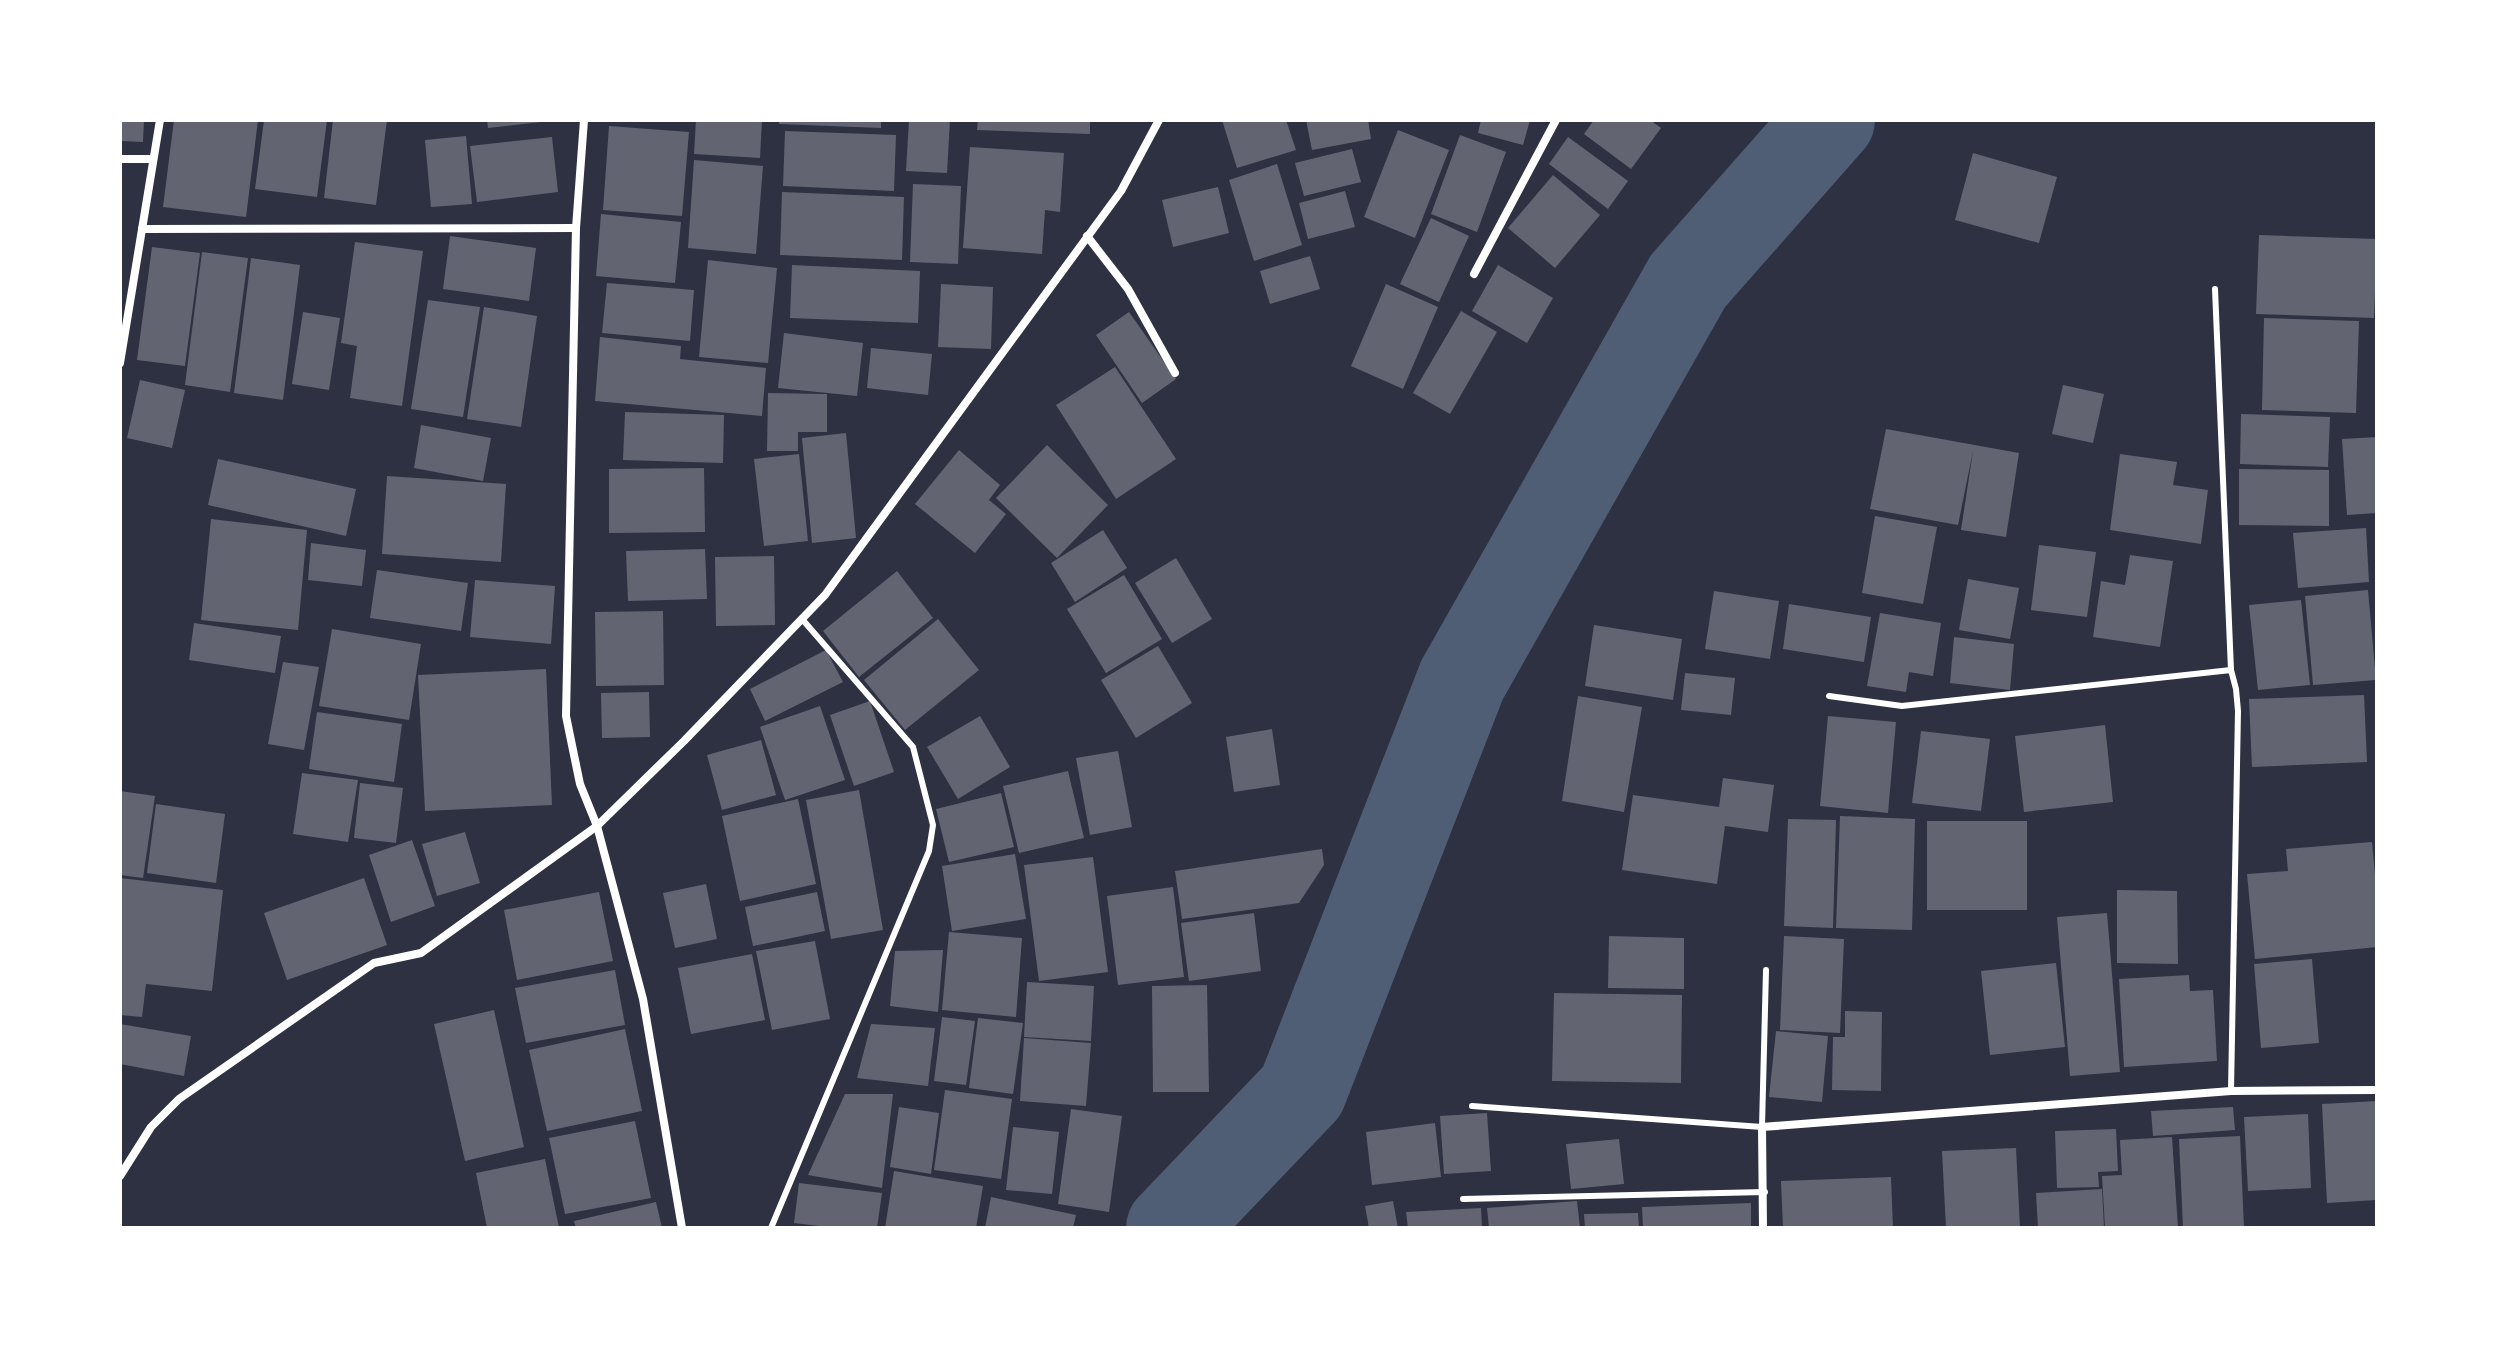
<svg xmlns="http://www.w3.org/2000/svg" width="2497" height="1348" viewBox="0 0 2497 1348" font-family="'PT Sans',sans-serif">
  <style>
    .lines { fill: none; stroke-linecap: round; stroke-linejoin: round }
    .river { stroke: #4f5d75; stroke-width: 90 }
    .building { fill: #626471 }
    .service { stroke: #fff; stroke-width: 6 }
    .minor { stroke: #fff; stroke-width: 8 }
  </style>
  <rect width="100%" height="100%" fill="#2d3142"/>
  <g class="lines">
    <path class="river" d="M1171,1228L1302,1091L1462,680L1688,281L1830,120"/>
  </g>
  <g class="building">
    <path d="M120,120H144L143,142L120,141Z"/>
    <path d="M174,120H258L246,217L163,207Z"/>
    <path d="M264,120H327L317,197L255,189Z"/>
    <path d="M333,120H387L376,205L324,198Z"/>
    <path d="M487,120H541V122L488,128Z"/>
    <path d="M696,120H762L760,158L694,154Z"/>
    <path d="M779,120H881V128L779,124Z"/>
    <path d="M909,120H950L947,173L906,171Z"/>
    <path d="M978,120H1090V134L977,130Z"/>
    <path d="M1222,120H1286L1296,150L1237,168Z"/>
    <path d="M1306,120H1368L1371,139L1312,150Z"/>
    <path d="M1481,120H1530L1523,145L1478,133Z"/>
    <path d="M1594,120H1650L1661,128L1631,169L1584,134Z"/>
    <path d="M609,126L689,132L682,216L603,210Z"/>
    <path d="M1398,130L1449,150L1415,238L1364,217Z"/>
    <path d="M785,131L896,135L894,191L783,186Z"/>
    <path d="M1460,135L1506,152L1477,232L1431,214Z"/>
    <path d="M466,136L472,204L431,207L425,140Z"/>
    <path d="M552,137L558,192L477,202L470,146Z"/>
    <path d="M1568,137L1628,181L1608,209L1549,164Z"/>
    <path d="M970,147L1064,153L1060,212L1045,210L1042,254L963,248Z"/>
    <path d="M1352,149L1361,182L1304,196L1295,163Z"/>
    <path d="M1973,153L2057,177L2039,243L1955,220Z"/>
    <path d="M694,160L763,166L756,254L688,248Z"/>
    <path d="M1277,164L1302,245L1254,261L1229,180Z"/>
    <path d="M1553,175L1600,215L1555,268L1508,228Z"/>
    <path d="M913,184L961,186L958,264L910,262Z"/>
    <path d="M1218,187L1229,233L1173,247L1162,200Z"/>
    <path d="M1345,191L1355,227L1308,239L1299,203Z"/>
    <path d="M782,192L904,197L902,260L780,255Z"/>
    <path d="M601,214L681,222L675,283L596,276Z"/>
    <path d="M1431,218L1469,236L1439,302L1400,284Z"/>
    <path d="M2259,235L2377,239L2374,318L2256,314Z"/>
    <path d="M450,236L536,248L529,301L443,289Z"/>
    <path d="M355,242L423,251L402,406L350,398L357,346L341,343Z"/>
    <path d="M152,247L200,253L185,366L137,360Z"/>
    <path d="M202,252L248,258L230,392L185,385Z"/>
    <path d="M1310,256L1320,289L1270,304L1260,271Z"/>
    <path d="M251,258L300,265L283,400L234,393Z"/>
    <path d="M708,260L777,268L768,363L699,357Z"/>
    <path d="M792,265L920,271L918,323L790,318Z"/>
    <path d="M1498,265L1553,298L1527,343L1472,311Z"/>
    <path d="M607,283L694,290L690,341L602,333Z"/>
    <path d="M941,284L993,287L991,349L938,347Z"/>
    <path d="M1386,284L1438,307L1403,389L1351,366Z"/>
    <path d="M428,300L480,307L463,417L411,409Z"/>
    <path d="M484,307L537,316L521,427L467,419Z"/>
    <path d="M1461,311L1497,332L1450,414L1413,393Z"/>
    <path d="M303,312L340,318L329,390L292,384Z"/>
    <path d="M1129,312L1176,379L1142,403L1096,335Z"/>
    <path d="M2264,318L2359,321L2356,413L2262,410Z"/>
    <path d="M784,333L863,343L857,396L778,388Z"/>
    <path d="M600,337L681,346L680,359L766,368L762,416L595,401Z"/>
    <path d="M871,348L932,354L928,395L867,388Z"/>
    <path d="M1115,367L1176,459L1116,499L1056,405Z"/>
    <path d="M140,380L185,390L172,448L127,438Z"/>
    <path d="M2063,385L2104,394L2093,443L2052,434Z"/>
    <path d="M768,393L827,394V432H798V451H767Z"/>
    <path d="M625,412L724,415L723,463L623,460Z"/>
    <path d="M2241,414L2330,417L2328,467L2240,464Z"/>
    <path d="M421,425L491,438L483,481L414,468Z"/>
    <path d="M1886,429L2019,453L2006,537L1961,530L1973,451L1958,525L1870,509Z"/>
    <path d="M846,433L856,538L812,543L802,438Z"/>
    <path d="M2377,437V513L2347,515L2342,439Z"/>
    <path d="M1047,445L1108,505L1057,558L996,498Z"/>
    <path d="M959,450L1000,485L989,500L1006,514L975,553L915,504Z"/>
    <path d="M799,454L808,541L764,546L754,459Z"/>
    <path d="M2120,454L2177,462L2173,485L2208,490L2201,544L2110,530Z"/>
    <path d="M218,459L356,489L346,536L208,505Z"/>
    <path d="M704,468L705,532L609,533V469Z"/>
    <path d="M2239,469L2329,470V526L2239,525Z"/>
    <path d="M387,476L506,484L501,562L382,554Z"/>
    <path d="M1875,516L1937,527L1923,604L1862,593Z"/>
    <path d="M211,519L307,530L298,630L201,620Z"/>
    <path d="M2366,528L2369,582L2298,588L2293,533Z"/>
    <path d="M1103,530L1127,568L1075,602L1051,563Z"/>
    <path d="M311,543L366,550L362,586L308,580Z"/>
    <path d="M2039,545L2096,552L2087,617L2031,610Z"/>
    <path d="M705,549L707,599L628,601L626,551Z"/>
    <path d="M2130,555L2173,561L2160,647L2093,637L2101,581L2125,585Z"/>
    <path d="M774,556L775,625L716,626L715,557Z"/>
    <path d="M1176,558L1212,619L1172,643L1135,583Z"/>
    <path d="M377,570L468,583L461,631L370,618Z"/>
    <path d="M897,571L933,618L859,677L823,631Z"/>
    <path d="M1124,575L1162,639L1106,673L1067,609Z"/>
    <path d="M1968,579L2019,588L2010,639L1959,630Z"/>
    <path d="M475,580L555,586L551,644L470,637Z"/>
    <path d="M2368,590L2376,680L2313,685L2305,596Z"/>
    <path d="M1714,591L1779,601L1770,659L1705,649Z"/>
    <path d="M2301,600L2310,685L2258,690L2249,605Z"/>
    <path d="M1789,604L1871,617L1864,662L1783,649Z"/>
    <path d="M663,611L664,685L596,686L595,612Z"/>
    <path d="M1880,613L1941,623L1933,676L1909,672L1906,692L1867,686Z"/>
    <path d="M938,619L979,670L905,730L864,680Z"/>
    <path d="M194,623L281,636L275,673L189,660Z"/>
    <path d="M1594,625L1682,639L1673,700L1585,686Z"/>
    <path d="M332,629L421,644L409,720L319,706Z"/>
    <path d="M1954,637L2014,644L2010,690L1950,683Z"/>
    <path d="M1158,646L1192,703L1136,738L1101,680Z"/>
    <path d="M826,650L843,682L765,721L750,689Z"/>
    <path d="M283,662L319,667L304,750L268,744Z"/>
    <path d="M546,669L552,805L425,811L418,675Z"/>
    <path d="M1685,673L1735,678L1731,715L1681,710Z"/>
    <path d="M649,692L650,737L602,738L601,693Z"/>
    <path d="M2364,695L2367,762L2252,767L2249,699Z"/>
    <path d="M1578,696L1642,707L1624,812L1562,801Z"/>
    <path d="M870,701L894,772L854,786L830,715Z"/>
    <path d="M820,706L845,780L785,800L760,727Z"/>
    <path d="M317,712L402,724L394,782L309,769Z"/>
    <path d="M980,716L1010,767L958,799L927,747Z"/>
    <path d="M1828,716L1896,722L1888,813L1820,806Z"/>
    <path d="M2105,725L2113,802L2024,812L2015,736Z"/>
    <path d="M1272,729L1280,785L1234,792L1226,737Z"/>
    <path d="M1921,731L1990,739L1981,811L1912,803Z"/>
    <path d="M761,740L776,795L722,810L707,755Z"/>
    <path d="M1118,751L1132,827L1090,835L1076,758Z"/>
    <path d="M1068,771L1084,838L1019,853L1003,786Z"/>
    <path d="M302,773L358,780L348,842L293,834Z"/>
    <path d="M1723,778L1774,785L1768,832L1725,826L1717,884L1622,870L1633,795L1719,807Z"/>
    <path d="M360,783L403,788L396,843L354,838Z"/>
    <path d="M859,790L883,930L831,939L806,800Z"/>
    <path d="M120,791L155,796L143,878L120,875Z"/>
    <path d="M1001,793L1014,847L949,862L936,809Z"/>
    <path d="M798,799L816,884L740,901L722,816Z"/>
    <path d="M156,804L225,814L216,883L147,873Z"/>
    <path d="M1840,816L1915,819L1912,930L1836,928Z"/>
    <path d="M1788,819L1836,820L1833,928L1784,926Z"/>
    <rect x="1927" y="821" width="100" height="89"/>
    <path d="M465,832L480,883L437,896L422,844Z"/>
    <path d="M412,840L435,906L391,922L369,855Z"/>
    <path d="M2372,842L2377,896V947L2255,959L2247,874L2288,871L2286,849Z"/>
    <path d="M1322,849L1324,865L1299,903L1182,919L1175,871Z"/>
    <path d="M1015,854L1026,919L952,931L942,866Z"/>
    <path d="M1093,857L1108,972L1039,981L1024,865Z"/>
    <path d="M120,878L223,890L212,991L146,984L142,1017L120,1015Z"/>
    <path d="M364,878L387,945L287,980L264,913Z"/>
    <path d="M706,884L717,939L675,948L663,893Z"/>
    <path d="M1173,887L1184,977L1118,985L1107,896Z"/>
    <path d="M2117,890L2177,891L2178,964L2117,963Z"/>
    <path d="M599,892L613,961L517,980L504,910Z"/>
    <path d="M817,892L825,931L753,946L745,907Z"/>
    <path d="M1254,913L1261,971L1189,981L1181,923Z"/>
    <path d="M2107,913L2120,1072L2070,1076L2057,917Z"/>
    <path d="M949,932L1022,938L1016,1017L942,1010Z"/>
    <path d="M1609,936L1684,938V989L1608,988Z"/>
    <path d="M1784,936L1844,939L1840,1033L1780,1030Z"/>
    <path d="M815,941L830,1019L772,1030L756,951Z"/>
    <path d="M943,950L938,1012L890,1006L895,951Z"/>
    <path d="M752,954L765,1020L691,1034L678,968Z"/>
    <path d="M2312,959L2319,1043L2261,1048L2254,964Z"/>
    <path d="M2056,963L2065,1047L1990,1055L1981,971Z"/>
    <path d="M615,970L625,1025L526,1043L515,988Z"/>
    <path d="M2189,975L2190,991L2213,990L2217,1061L2124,1067L2119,979Z"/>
    <path d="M1027,982L1094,986L1091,1041L1024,1037Z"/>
    <path d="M1207,985L1209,1092H1153L1152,986Z"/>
    <path d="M1554,993L1682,995L1681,1083L1552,1081Z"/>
    <path d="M494,1010L524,1147L465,1161L434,1024Z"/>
    <path d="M1845,1011L1882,1012L1881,1091L1832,1090L1833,1037H1845Z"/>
    <path d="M942,1017L975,1021L966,1085L934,1081Z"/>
    <path d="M978,1018L1023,1023L1013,1094L969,1088Z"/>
    <path d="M120,1024L191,1036L184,1076L120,1064Z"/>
    <path d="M871,1024L935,1028L928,1086L857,1078Z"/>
    <path d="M625,1029L642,1111L547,1131L529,1050Z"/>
    <path d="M1776,1031L1828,1036L1822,1102L1769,1097Z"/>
    <path d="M1024,1038L1091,1043L1086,1106L1020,1101Z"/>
    <path d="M945,1090L1012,1099L1001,1179L934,1170Z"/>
    <path d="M845,1094H893L882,1188L808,1175Z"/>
    <path d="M2377,1101V1200L2327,1203L2322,1104Z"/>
    <path d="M899,1107L939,1113L931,1174L890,1167Z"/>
    <path d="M2233,1107L2235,1130L2153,1136L2151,1111Z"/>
    <path d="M1071,1109L1122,1116L1109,1212L1058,1204Z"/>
    <path d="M1487,1113L1491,1171L1444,1174L1440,1116Z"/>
    <path d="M2308,1114L2311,1188L2248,1191L2244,1117Z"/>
    <path d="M635,1121L651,1198L565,1214L549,1138Z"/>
    <path d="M1435,1123L1441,1177L1372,1185L1366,1132Z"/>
    <path d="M1013,1127L1059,1132L1052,1194L1006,1190Z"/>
    <path d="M2116,1129L2118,1171L2098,1172L2099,1187L2057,1188L2055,1131Z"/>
    <path d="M2240,1136L2244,1228H2183L2179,1139Z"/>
    <path d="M2172,1137L2178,1228H2105L2102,1176L2122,1175L2120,1140Z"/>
    <path d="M1619,1139L1624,1184L1571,1189L1566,1144Z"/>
    <path d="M2016,1148L2020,1228H1946L1942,1151Z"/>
    <path d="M545,1159L559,1228H487L476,1173Z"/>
    <path d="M894,1171L983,1186L976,1228H885Z"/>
    <path d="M1891,1177L1893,1228H1783L1781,1181Z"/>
    <path d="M799,1183L882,1193L877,1228H836L794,1223Z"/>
    <path d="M2102,1189L2104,1228H2038L2036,1193Z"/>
    <path d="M991,1197L1076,1215L1073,1228H985Z"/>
    <path d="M1393,1201L1398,1228H1369L1365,1206Z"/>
    <path d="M1577,1201L1580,1228H1489L1487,1208Z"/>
    <path d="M656,1202L662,1228H576L574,1221Z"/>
    <path d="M1751,1203V1228H1643L1642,1207Z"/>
    <path d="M1481,1208L1482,1228H1408L1406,1212Z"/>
    <path d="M1638,1213L1639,1228H1585L1584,1214Z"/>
  </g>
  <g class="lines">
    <g class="service">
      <path d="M2215,289L2231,670"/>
      <path d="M1829,696L1902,706L2231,670L2236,689L2238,711L2231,1091"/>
      <path d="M1472,1106L1762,1127L1766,970"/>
      <path d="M1463,1199L1765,1192"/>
      <path d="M771,1228L929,851L933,825L913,747L802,619"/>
    </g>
    <g class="minor">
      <path d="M584,120L576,228L566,716L580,784L597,826L643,999L682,1228"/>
      <path d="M120,159H153"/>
      <path d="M142,229L576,228"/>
      <path d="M1087,236L1128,289L1175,373"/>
      <path d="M1474,274L1556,120"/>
      <path d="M120,363L160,120"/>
      <path d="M120,1176L151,1127L179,1099L374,963L421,953L597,826L684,741L825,595L1121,191L1159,120"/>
      <path d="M1763,1228L1762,1127L2231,1091L2377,1090"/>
    </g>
  </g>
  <rect width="2497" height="1348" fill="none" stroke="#ffffff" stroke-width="244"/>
</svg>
